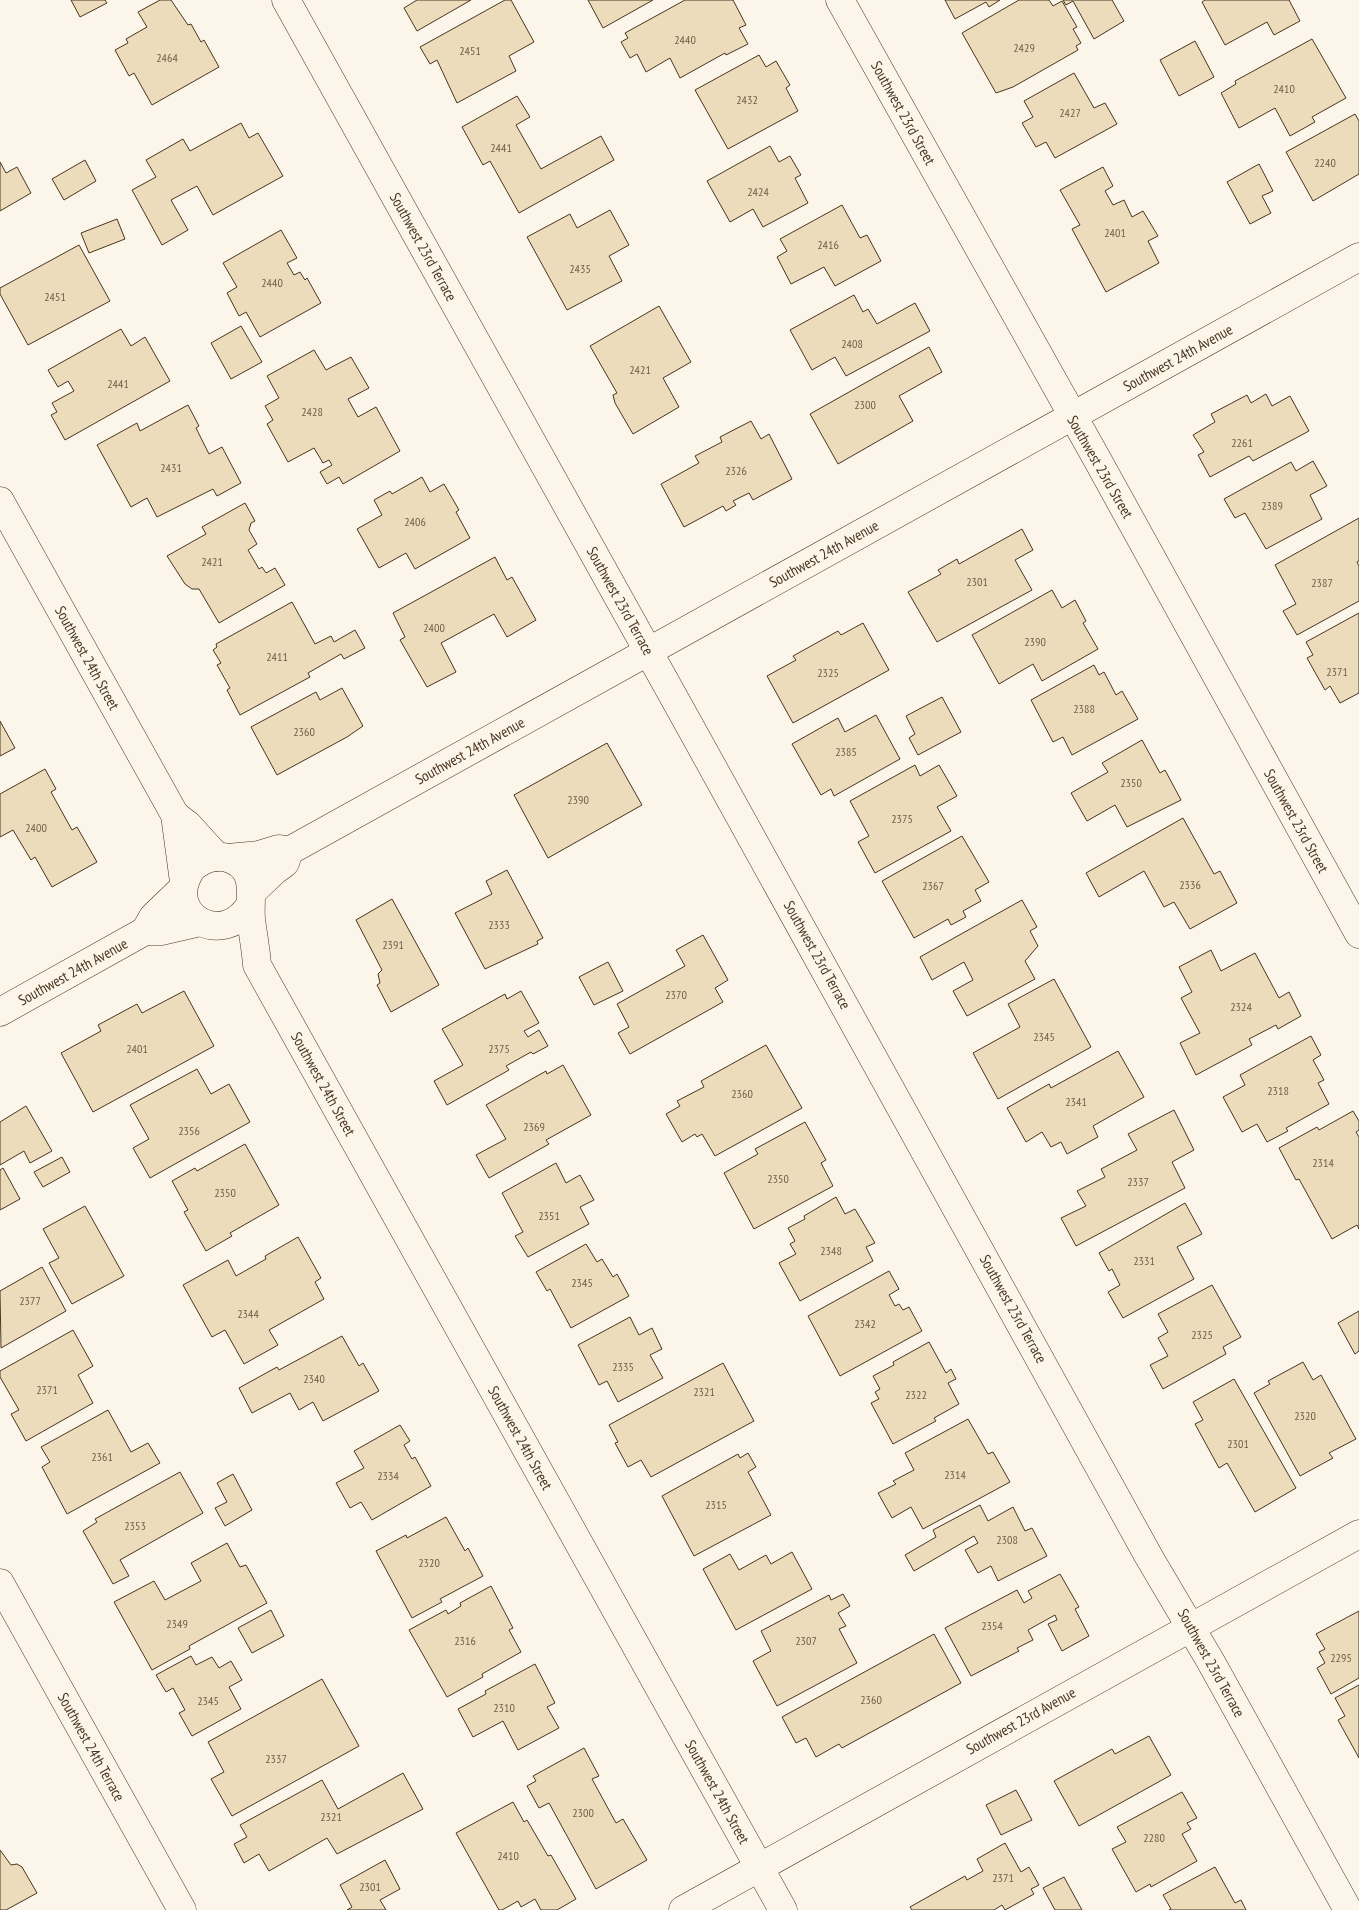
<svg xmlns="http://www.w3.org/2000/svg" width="1359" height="1910" viewBox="0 0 1359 1910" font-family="'PT Sans Narrow',sans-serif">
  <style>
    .building { fill: #ecdcbc; stroke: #4a3520 }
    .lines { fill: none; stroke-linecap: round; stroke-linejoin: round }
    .street-casing { stroke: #4a3520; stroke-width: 29 }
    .street { stroke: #fbf6e9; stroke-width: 28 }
    .labels { text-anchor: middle; stroke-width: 4; stroke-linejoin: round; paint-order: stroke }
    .number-label { font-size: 12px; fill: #725f47 }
    .street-label { font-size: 15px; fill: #4a3520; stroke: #fbf6e9 }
  </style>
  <rect width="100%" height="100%" fill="#fbf6e9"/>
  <g class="building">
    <path d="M71,0H105L107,3L80,17Z"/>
    <path d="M160,0H171L188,25L191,24L201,42L204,40L219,67L152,105L134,73L129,76L115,50L128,43L126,39L147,27L138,12Z"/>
    <path d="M417,0H471L417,31L404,8Z"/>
    <path d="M505,0H511L534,42L509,56L516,71L457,103L437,60L430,64L420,47Z"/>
    <path d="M588,0H653L603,28Z"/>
    <path d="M685,0H733L746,25L739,28L748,44L726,55L725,53L680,78L670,58L646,72L637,54L630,58L621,42L628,38L625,33Z"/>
    <path d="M945,0H1000L989,7L986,2L955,19Z"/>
    <path d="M1019,0H1049L1053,6L1062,1L1077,27L1073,29L1081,43L1076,46L1078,50L1013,87L996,93L962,33Z"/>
    <path d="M1063,0H1112L1124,21L1094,39L1073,1L1066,5Z"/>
    <path d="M1205,0H1289L1300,21L1274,35L1267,22L1225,45L1202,2Z"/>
    <path d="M1312,39L1346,98L1312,117L1315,122L1290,136L1275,108L1239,128L1221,93L1236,84L1235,81Z"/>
    <path d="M1195,41L1214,77L1179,96L1160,60Z"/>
    <path d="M759,55L766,67L776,61L790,85L786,88L798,111L728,149L695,90Z"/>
    <path d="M1074,73L1094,108L1105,103L1117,124L1055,158L1046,142L1036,147L1022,123L1033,117L1024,101Z"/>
    <path d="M517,96L530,117L516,125L541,169L601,136L614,160L519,213L490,161L483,165L462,127Z"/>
    <path d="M1355,114L1359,121V174L1313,201L1286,152Z"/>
    <path d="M241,123L249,138L258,133L283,176L213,215L197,186L171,200L188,230L162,245L132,190L156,177L146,160L183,139L190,151Z"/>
    <path d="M770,146L779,162L790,156L801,175L795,178L808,203L763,227L753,209L730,222L707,181Z"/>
    <path d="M85,160L96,181L64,200L52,179Z"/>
    <path d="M0,162L6,173L17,167L31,193L0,211Z"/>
    <path d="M1259,164L1273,191L1262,196L1271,213L1250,224L1227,182Z"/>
    <path d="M1103,167L1113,186L1105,191L1113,205L1124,200L1132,217L1143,211L1158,236L1148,241L1159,263L1106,292L1072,229L1080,225L1060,190Z"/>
    <path d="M842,205L860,238L867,235L881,261L835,286L824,267L791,284L777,257L787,251L780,239Z"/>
    <path d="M610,210L629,245L609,256L622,281L567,310L527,237L570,214L577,228Z"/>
    <path d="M117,219L125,239L89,253L81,233Z"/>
    <path d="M281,230L297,258L287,263L294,275L300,272L305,280L307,278L321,303L260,337L246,312L239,316L227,293L237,287L223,263Z"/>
    <path d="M79,245L110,301L28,345L0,294V288Z"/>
    <path d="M854,295L863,312L868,309L877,324L915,303L930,331L846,376L835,357L812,370L790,330Z"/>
    <path d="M659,306L691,362L663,378L679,407L633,434L615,403L613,395L617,393L590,346Z"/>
    <path d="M241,326L262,362L231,379L211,343Z"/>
    <path d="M121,329L131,346L145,337L170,381L65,440L51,415L57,412L52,403L74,391L68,381L58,387L48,370Z"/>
    <path d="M929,347L942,372L899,396L913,421L838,464L810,414Z"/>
    <path d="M314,350L326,370L351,357L369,388L348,399L358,417L376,407L400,451L343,484L339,477L327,484L320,472L332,465L329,460L323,463L314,448L288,462L267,424L273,420L265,406L279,398L267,376Z"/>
    <path d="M1266,394L1272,406L1290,396L1309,431L1253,461L1249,456L1210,477L1198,455L1204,452L1193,435L1215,422L1211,414L1247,395L1251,403Z"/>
    <path d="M188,405L199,426L196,428L209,454L222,447L241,483L217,496L213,489L157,517L147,498L131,507L97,445L137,423L140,431Z"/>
    <path d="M751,421L761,439L769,434L792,479L753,500L749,493L733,501L736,505L726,511L723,506L684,527L661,484L699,463L695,456L722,442L720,437Z"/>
    <path d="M1313,461L1327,486L1310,495L1322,519L1266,549L1245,513L1235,518L1224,499L1291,462L1296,471Z"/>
    <path d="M422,477L430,492L444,484L459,510L456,512L470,538L415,569L406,553L379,568L357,529L382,515L374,500L390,491L392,494Z"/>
    <path d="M245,503L255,521L251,523L249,530L257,544L248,550L259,569L262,567L266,573L275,568L285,585L219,623L199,589H192L185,584L167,556L206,534L202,527Z"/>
    <path d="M1359,518V561L1357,562L1359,566V601L1297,635L1283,611L1296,604L1275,565Z"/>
    <path d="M1022,529L1033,550L1015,560L1032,590L937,642L908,592L941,574L938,570L957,559L959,564Z"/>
    <path d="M495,557L507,580L512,577L536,620L507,637L494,614L441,643L456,672L427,687L400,640L405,637L393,613Z"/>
    <path d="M1052,590L1062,608L1075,600L1086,621L1083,623L1098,649L1042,681L1033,664L999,684L972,635Z"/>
    <path d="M292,602L315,644L331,636L334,642L355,630L365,648L344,659L341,654L308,673L310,677L240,715L227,690L230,688L217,665L221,663L213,650L217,647L216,644Z"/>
    <path d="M1359,613V693L1340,703L1330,686L1325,690L1307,658L1313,655L1306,642Z"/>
    <path d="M863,623L889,670L793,723L767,676L796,660L793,656L838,631L841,635Z"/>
    <path d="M1094,665L1099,675L1104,672L1116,695L1122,691L1138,719L1072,755L1063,737L1053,742L1031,700Z"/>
    <path d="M342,688L363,726L347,737L277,775L251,727L316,692L320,700Z"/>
    <path d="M942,697L961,732L918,755L909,738L915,734L906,716Z"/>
    <path d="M876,715L900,759L834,796L831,789L821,795L792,744L838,718L845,732Z"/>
    <path d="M0,721L15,748L0,756Z"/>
    <path d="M1142,740L1160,773L1165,770L1181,800L1127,827L1115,805L1087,821L1071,793L1108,772L1102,763Z"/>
    <path d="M607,743L642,805L548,858L514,795Z"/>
    <path d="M915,765L920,776L939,765L957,796L937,807L951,831L875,873L858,842L869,836L850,801Z"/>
    <path d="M45,769L56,789L51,792L72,830L77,827L97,862L52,887L35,857L31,860L13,830L0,837V794Z"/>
    <path d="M1183,818L1214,874L1220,871L1237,903L1190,929L1174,902L1164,907L1144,871L1099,897L1086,873Z"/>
    <path d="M962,836L989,882L975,890L981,901L963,911L966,917L951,925L948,919L914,938L882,881Z"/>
    <path d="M507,870L543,938L537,941L538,944L485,969L455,913L492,894L486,881Z"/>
    <path d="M392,899L439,985L391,1012L377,985L380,983L378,974L382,970L356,920Z"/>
    <path d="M1022,900L1037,927L1030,931L1038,946L1025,961L1035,979L967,1016L953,991L973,980L964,962L932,980L920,957Z"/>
    <path d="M703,935L728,980L715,988L723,1002L630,1054L618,1033L629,1027L617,1004L685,966L676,950Z"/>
    <path d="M1211,950L1221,971L1255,953L1279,998L1289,992L1301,1016L1278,1029L1276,1025L1249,1039L1252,1045L1196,1075L1180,1043L1200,1033L1181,998L1192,992L1179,967Z"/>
    <path d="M608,962L623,991L594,1005L579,977Z"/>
    <path d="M1054,979L1091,1047L998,1099L973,1053L1020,1027L1008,1004Z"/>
    <path d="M184,991L214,1046L93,1112L61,1053L101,1031L98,1025L137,1004L142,1013Z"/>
    <path d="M521,991L539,1023L524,1031L528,1037L539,1030L548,1046L533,1054L531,1052L506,1066L509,1070L447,1105L434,1081L463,1065L442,1029L505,994L507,999Z"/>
    <path d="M1311,1036L1321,1055L1313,1060L1324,1080L1318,1083L1329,1104L1286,1128L1288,1131L1267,1142L1257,1124L1242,1132L1223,1097L1245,1085L1240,1075Z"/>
    <path d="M766,1045L802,1108L715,1156L702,1134L697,1137L695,1134L682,1142L666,1114L680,1106L677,1101L704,1087L701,1081Z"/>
    <path d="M1118,1051L1144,1097L1093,1126L1098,1137L1067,1154L1061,1142L1051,1147L1042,1132L1026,1142L1007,1108L1049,1084L1051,1088Z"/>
    <path d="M563,1065L591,1115L546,1140L549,1144L489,1178L476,1155L506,1139L486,1105L546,1071L547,1074Z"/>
    <path d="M197,1069L211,1094L229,1084L250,1122L150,1178L133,1148L149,1139L130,1105Z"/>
    <path d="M26,1106L52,1151L30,1163L24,1151L0,1165V1122Z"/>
    <path d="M1174,1110L1194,1150L1172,1162L1185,1188L1076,1246L1061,1218L1086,1206L1077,1191L1105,1177L1101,1169L1137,1150L1128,1134Z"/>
    <path d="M1353,1111L1359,1121V1130L1356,1132L1359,1137V1229L1357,1225L1332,1239L1299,1179L1296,1180L1279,1148L1317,1127L1319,1130Z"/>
    <path d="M805,1122L826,1160L821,1163L833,1186L754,1229L724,1173L758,1154L755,1149Z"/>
    <path d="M245,1144L279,1205L230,1233L232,1236L206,1251L184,1212L188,1210L172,1181L195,1168L197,1171Z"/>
    <path d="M62,1157L70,1172L43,1187L34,1172Z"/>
    <path d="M556,1163L566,1183L580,1175L594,1200L580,1207L589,1224L528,1257L515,1236L523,1232L502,1193Z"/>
    <path d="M3,1168L20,1199L0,1210V1170Z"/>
    <path d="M836,1197L845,1214L855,1209L875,1243L866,1247L873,1261L800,1301L779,1263L796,1254L790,1244L795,1241L788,1228L805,1219L804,1216Z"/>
    <path d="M1185,1203L1202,1234L1177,1247L1194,1279L1123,1318L1108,1292L1120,1285L1112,1269L1109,1271L1099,1253Z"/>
    <path d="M85,1206L124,1276L72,1304L49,1263L59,1258L43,1229Z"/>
    <path d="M298,1237L321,1278L315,1282L324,1299L269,1330L278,1345L244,1364L225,1330L212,1337L183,1285L228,1260L236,1276L266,1259L265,1256Z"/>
    <path d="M586,1244L597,1262L602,1259L613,1277L617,1274L629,1296L571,1328L550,1289L547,1291L536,1272Z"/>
    <path d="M42,1267L66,1311L1,1348L0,1291Z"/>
    <path d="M889,1271L899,1289L889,1295L895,1306L899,1304L903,1310L909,1307L922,1331L840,1376L808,1316Z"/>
    <path d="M1212,1285L1241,1337L1223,1347L1226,1354L1163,1389L1150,1365L1168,1356L1158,1338L1168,1332L1158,1314Z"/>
    <path d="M1359,1311V1351L1355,1354L1338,1323Z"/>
    <path d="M630,1317L639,1335L652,1328L662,1349L650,1355L663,1378L618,1402L607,1381L599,1385L578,1345Z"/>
    <path d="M73,1330L93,1366L78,1375L93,1403L26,1441L11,1414L19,1410L0,1377V1371Z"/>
    <path d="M342,1336L359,1366L363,1363L379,1391L323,1421L313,1402L299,1410L290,1393L252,1413L239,1388L277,1367L279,1370Z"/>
    <path d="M929,1342L946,1373L951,1369L956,1379L948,1383L959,1404L934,1418L936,1421L893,1444L871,1403L879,1399L875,1392L880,1389L873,1376L894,1365L893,1362Z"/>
    <path d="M1303,1362L1313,1380L1321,1375L1356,1439L1329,1453L1333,1458L1300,1476L1254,1393L1270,1384L1268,1381Z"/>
    <path d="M723,1363L754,1421L651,1477L641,1460L628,1467L615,1443L618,1442L609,1425Z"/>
    <path d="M1234,1379L1296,1488L1255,1512L1227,1463L1219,1468L1195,1424L1203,1420L1193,1402Z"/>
    <path d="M108,1410L131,1452L148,1443L160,1463L67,1514L42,1467L50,1462L41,1447Z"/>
    <path d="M968,1419L988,1454L993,1452L1010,1482L923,1529L911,1507L892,1518L878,1493L896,1484L893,1481L914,1470L905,1453Z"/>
    <path d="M400,1425L410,1441L404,1445L412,1459L415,1457L431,1486L372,1520L361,1502L350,1508L336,1483L364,1468L354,1451Z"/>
    <path d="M748,1453L756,1467L748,1472L771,1515L694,1556L662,1496L738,1454L740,1458Z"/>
    <path d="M180,1472L203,1513L120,1560L129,1576L113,1584L83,1531L97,1522L95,1519Z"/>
    <path d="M233,1474L252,1510L225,1526L215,1508L227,1502L217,1483Z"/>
    <path d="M980,1505L988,1521L1013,1507L1025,1531L1032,1528L1047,1556L998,1581L991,1566L978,1573L965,1550L978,1543L974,1536L914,1571L905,1555L936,1537L933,1530Z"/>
    <path d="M446,1517L465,1551L468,1548L483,1576L440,1599L442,1602L412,1618L376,1551L406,1535L407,1538Z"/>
    <path d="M227,1543L240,1567L246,1565L267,1603L189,1646L190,1649L152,1670L114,1602L154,1581L165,1600L201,1581L191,1563Z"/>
    <path d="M792,1552L812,1589L736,1630L703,1569L730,1554L739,1570L766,1555L771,1564Z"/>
    <path d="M1060,1574L1079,1607L1075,1609L1089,1636L1062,1651L1048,1624L1057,1620L1055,1615L1028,1630L1033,1640L1017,1648L1019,1651L971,1676L945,1628L1017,1590L1024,1603L1032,1598L1028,1591Z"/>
    <path d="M491,1586L513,1628L509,1630L521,1652L482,1674L483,1677L447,1697L409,1630L446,1610L448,1614L461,1606L460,1603Z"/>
    <path d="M843,1594L850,1606L838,1613L846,1626L839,1629L857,1663L777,1706L753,1661L771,1651L761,1631L829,1595L831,1600Z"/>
    <path d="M271,1610L284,1636L252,1653L238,1628Z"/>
    <path d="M1359,1611V1678L1331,1694L1317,1668L1325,1663L1319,1652L1325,1649L1316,1634Z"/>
    <path d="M934,1634L961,1683L842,1748L839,1744L816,1757L806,1738L796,1743L782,1717Z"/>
    <path d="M191,1656L196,1665L212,1657L219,1668L231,1661L242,1680L229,1687L241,1709L192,1736L179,1713L185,1710L173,1688L166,1692L156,1675Z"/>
    <path d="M535,1664L555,1703L547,1707L559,1728L518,1750L503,1721L473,1737L458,1709L486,1694L485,1691Z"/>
    <path d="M322,1679L359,1746L232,1816L211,1779L224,1772L208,1742Z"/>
    <path d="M1359,1685V1758L1338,1720L1345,1716L1335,1698Z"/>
    <path d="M1149,1736L1171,1775L1079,1826L1054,1781L1112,1749L1115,1754Z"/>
    <path d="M584,1748L599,1776L592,1779L616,1823L623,1819L647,1860L596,1889L549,1803L539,1808L527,1786L536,1781L533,1776Z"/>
    <path d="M403,1773L423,1809L337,1854L327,1838L269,1871L259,1854L244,1863L234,1844L247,1837L240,1825L322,1780L338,1809Z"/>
    <path d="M1016,1790L1032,1820L1001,1835L986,1805Z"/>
    <path d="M1182,1792L1197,1818L1187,1823L1191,1829L1182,1834L1197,1861L1151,1887L1150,1884L1136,1892L1112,1849L1126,1842L1117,1827Z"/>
    <path d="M513,1802L524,1822L527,1820L548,1856L551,1855L576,1899L557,1910H541L535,1899L521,1907L518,1901L502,1910H499L456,1833Z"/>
    <path d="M1005,1843L1021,1872L1029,1867L1039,1885L1031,1889L1034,1894L1005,1910L1002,1905L994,1910H912L910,1907L965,1876L967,1880L983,1871L977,1859Z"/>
    <path d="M0,1850L11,1865L17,1864L22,1867L37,1893L6,1910H0Z"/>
    <path d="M385,1860L400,1889L380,1900L386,1910H347L352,1907L340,1885Z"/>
    <path d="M1215,1867L1235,1903L1241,1900L1246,1910H1169L1171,1909L1163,1895Z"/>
    <path d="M1064,1877L1082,1910H1055L1043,1888Z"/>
  </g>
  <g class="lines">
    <defs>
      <g id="street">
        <path d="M286,0L692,730L1149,1557L1211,1662L1348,1910"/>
        <path d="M840,0L1097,459L1359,934"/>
        <path d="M0,501L175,815L184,882"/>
        <path d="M175,815L188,825L217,857"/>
        <path d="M228,858L259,855L279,849L289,851L1359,257"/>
        <path d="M253,891L274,871L285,863L289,851"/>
        <path d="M250,905C224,948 168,917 187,877C189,872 193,866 199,863C207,858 218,855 228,858C259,868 249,896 251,919C253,935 256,950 257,965L783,1910"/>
        <path d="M145,931L153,917L183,888"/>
        <path d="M0,1012L145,931H161L200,922"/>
        <path d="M0,1583L182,1910"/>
        <path d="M683,1910L1359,1534"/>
      </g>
    </defs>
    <use href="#street" class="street-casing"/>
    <use href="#street" class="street"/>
  </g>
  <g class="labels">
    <g class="number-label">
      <text x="685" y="44">2440</text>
      <text x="1024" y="52">2429</text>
      <text x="470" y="55">2451</text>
      <text x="167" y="62">2464</text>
      <text x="1284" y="93">2410</text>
      <text x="747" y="104">2432</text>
      <text x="1070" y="117">2427</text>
      <text x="501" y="152">2441</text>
      <text x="1325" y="167">2240</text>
      <text x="758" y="196">2424</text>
      <text x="1115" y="237">2401</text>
      <text x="828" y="249">2416</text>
      <text x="580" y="273">2435</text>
      <text x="272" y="287">2440</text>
      <text x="55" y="301">2451</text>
      <text x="852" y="348">2408</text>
      <text x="640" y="374">2421</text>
      <text x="118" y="388">2441</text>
      <text x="865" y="409">2300</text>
      <text x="312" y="416">2428</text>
      <text x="1242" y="447">2261</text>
      <text x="171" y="472">2431</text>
      <text x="736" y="475">2326</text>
      <text x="1272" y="510">2389</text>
      <text x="415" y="526">2406</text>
      <text x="212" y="566">2421</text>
      <text x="977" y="586">2301</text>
      <text x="1322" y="587">2387</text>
      <text x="434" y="632">2400</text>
      <text x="1035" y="646">2390</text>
      <text x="277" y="661">2411</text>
      <text x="1337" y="676">2371</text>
      <text x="828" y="677">2325</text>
      <text x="1084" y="713">2388</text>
      <text x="304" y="736">2360</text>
      <text x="846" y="756">2385</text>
      <text x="1131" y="787">2350</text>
      <text x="578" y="804">2390</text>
      <text x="902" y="823">2375</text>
      <text x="36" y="832">2400</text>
      <text x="1190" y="889">2336</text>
      <text x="933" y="890">2367</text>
      <text x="499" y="929">2333</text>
      <text x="393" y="949">2391</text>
      <text x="676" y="999">2370</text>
      <text x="1241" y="1011">2324</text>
      <text x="1044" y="1041">2345</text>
      <text x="137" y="1053">2401</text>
      <text x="499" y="1053">2375</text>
      <text x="1278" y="1095">2318</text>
      <text x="742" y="1098">2360</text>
      <text x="1076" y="1106">2341</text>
      <text x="534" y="1131">2369</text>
      <text x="189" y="1135">2356</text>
      <text x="1323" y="1167">2314</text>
      <text x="778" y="1183">2350</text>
      <text x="1138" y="1186">2337</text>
      <text x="225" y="1197">2350</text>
      <text x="549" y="1220">2351</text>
      <text x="831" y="1255">2348</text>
      <text x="1144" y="1265">2331</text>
      <text x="582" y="1287">2345</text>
      <text x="30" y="1305">2377</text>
      <text x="248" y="1318">2344</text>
      <text x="865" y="1328">2342</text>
      <text x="1202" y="1339">2325</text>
      <text x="623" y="1371">2335</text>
      <text x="314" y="1383">2340</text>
      <text x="47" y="1394">2371</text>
      <text x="704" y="1396">2321</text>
      <text x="916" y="1399">2322</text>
      <text x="1305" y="1420">2320</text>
      <text x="1238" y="1448">2301</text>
      <text x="102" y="1461">2361</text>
      <text x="955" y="1479">2314</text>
      <text x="388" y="1480">2334</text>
      <text x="716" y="1509">2315</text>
      <text x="135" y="1530">2353</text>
      <text x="1007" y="1544">2308</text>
      <text x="429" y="1567">2320</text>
      <text x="177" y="1628">2349</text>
      <text x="992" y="1630">2354</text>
      <text x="465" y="1645">2316</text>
      <text x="806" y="1645">2307</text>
      <text x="1341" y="1662">2295</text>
      <text x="871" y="1704">2360</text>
      <text x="208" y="1705">2345</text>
      <text x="504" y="1712">2310</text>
      <text x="276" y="1763">2337</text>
      <text x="583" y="1817">2300</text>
      <text x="331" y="1821">2321</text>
      <text x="1154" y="1842">2280</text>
      <text x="508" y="1860">2410</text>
      <text x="1003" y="1882">2371</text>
      <text x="370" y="1891">2301</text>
    </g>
    <g class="street-label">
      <text transform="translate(903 113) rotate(61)" y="5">Southwest 23rd Street</text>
      <text transform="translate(423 247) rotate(61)" y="5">Southwest 23rd Terrace</text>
      <text transform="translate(1178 358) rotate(-29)" y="5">Southwest 24th Avenue</text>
      <text transform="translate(1100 467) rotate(60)" y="5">Southwest 23rd Street</text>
      <text transform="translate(824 554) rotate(-29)" y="5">Southwest 24th Avenue</text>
      <text transform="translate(620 601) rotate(61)" y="5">Southwest 23rd Terrace</text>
      <text transform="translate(87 658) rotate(61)" y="5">Southwest 24th Street</text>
      <text transform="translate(470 751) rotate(-29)" y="5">Southwest 24th Avenue</text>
      <text transform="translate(1296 821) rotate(61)" y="5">Southwest 23rd Street</text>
      <text transform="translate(817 955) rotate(61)" y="5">Southwest 23rd Terrace</text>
      <text transform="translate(73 972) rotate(-29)" y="5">Southwest 24th Avenue</text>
      <text transform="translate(323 1084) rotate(61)" y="5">Southwest 24th Street</text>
      <text transform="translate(1013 1309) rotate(61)" y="5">Southwest 23rd Terrace</text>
      <text transform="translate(520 1438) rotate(61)" y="5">Southwest 24th Street</text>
      <text transform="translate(1211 1663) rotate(61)" y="5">Southwest 23rd Terrace</text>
      <text transform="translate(1021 1721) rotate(-29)" y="5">Southwest 23rd Avenue</text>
      <text transform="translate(91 1747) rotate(61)" y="5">Southwest 24th Terrace</text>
      <text transform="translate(717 1792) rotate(61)" y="5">Southwest 24th Street</text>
    </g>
  </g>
</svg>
